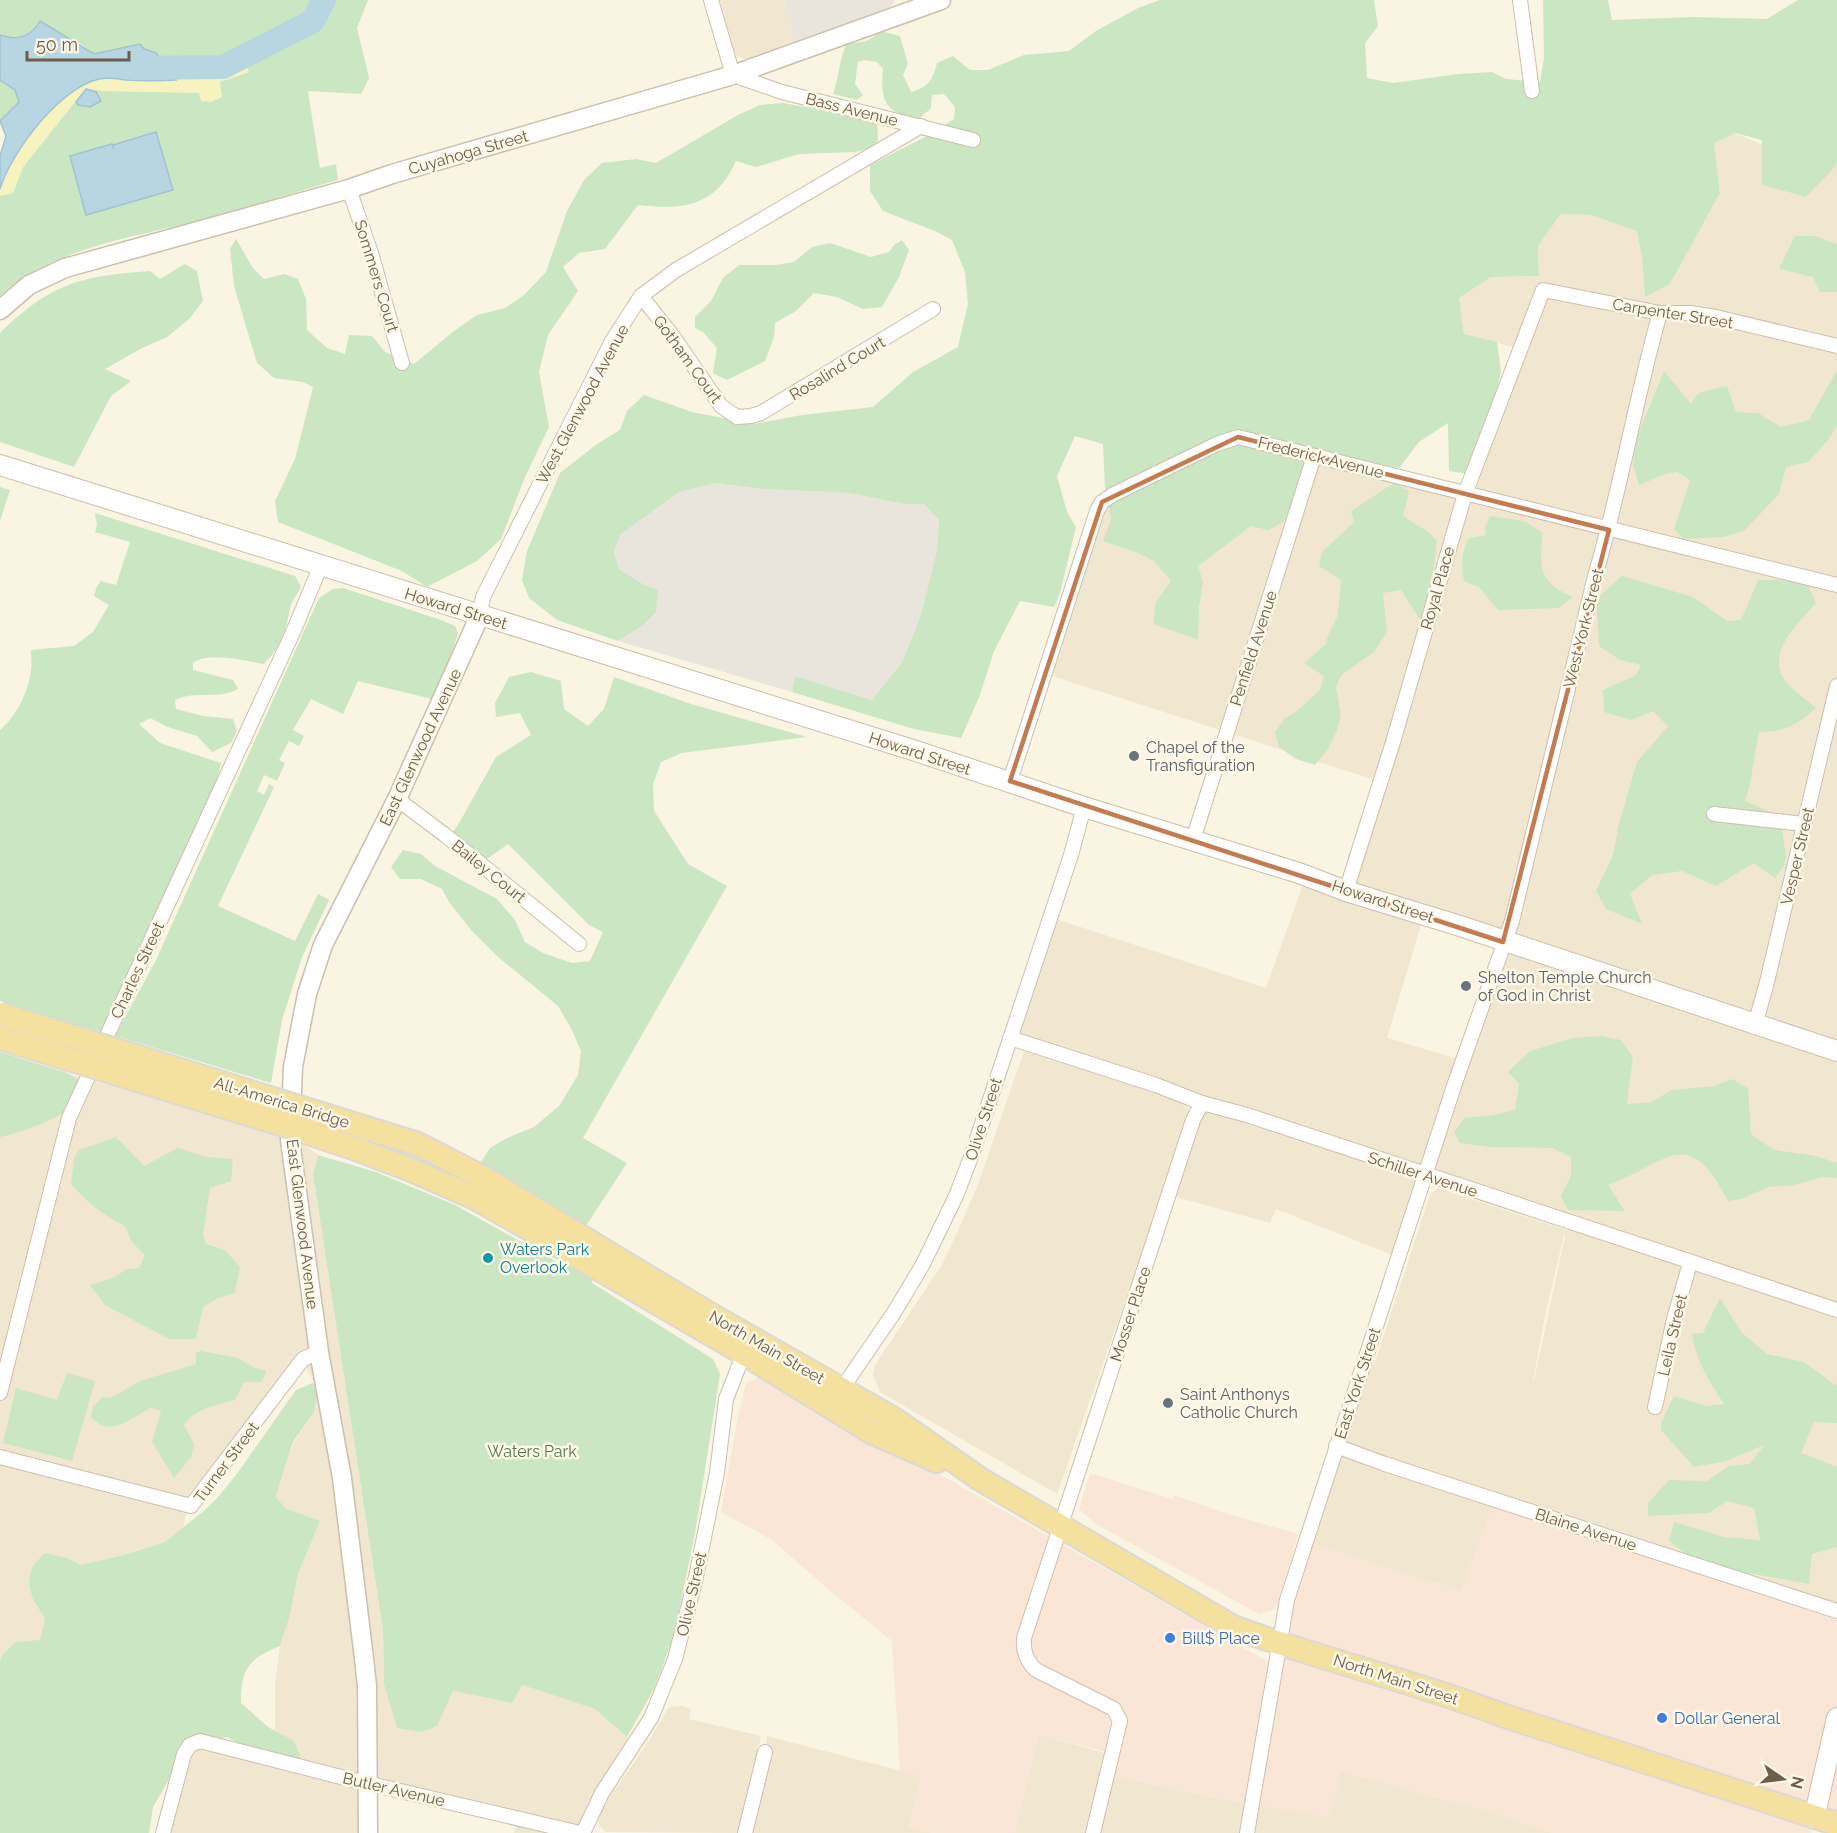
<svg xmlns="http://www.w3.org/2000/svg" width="1837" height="1833" viewBox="0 0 1837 1833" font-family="Raleway,sans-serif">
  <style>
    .residential { fill: #f1e7d1; fill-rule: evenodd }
    .commercial { fill: #fae6d6 }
    .industrial { fill: #e9e5dd }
    .green { fill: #cbe6c2 }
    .sand { fill: #f7f3bf }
    .water { fill: #b8d6e2; stroke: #9fc3d3; stroke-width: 1.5 }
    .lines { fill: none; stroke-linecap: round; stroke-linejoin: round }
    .river { stroke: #b8d6e2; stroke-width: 24 }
    .minor-casing { stroke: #ccbfad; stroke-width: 16 }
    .tertiary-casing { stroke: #ccbfad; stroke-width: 21 }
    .secondary-casing { stroke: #cdbea8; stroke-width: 22 }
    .primary-casing { stroke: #dcd8d4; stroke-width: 26 }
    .minor { stroke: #fff; stroke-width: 14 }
    .tertiary { stroke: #fff; stroke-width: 18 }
    .secondary { stroke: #fff; stroke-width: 20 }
    .primary { stroke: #f4e19f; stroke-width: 22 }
    .primary-bridge-casing { stroke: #dcd8d4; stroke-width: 26; stroke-linecap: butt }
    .primary-bridge { stroke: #f4e19f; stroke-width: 22 }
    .marked { fill: none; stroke: #c57b4e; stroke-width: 4.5; stroke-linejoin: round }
    .worship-dot { fill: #6b7280; stroke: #fdf8e7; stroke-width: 2 }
    .culture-dot { fill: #0f9aa8; stroke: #fdf8e7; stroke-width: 2 }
    .shop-dot { fill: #3f7fe0; stroke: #fdf8e7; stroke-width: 2 }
    .labels { text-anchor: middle; stroke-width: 5; stroke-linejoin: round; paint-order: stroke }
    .street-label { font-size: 16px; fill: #6f5d4b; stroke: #fdf8e7 }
    .worship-label { font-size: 16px; fill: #5b616d; stroke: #fdf8e7; text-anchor: start }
    .culture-label { font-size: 16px; fill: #0d838f; stroke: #fdf8e7; text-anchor: start }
    .park-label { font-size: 16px; fill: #4e7a46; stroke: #fdf8e7 }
    .shop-label { font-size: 16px; fill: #366cbe; stroke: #fdf8e7; text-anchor: start }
  </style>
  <rect width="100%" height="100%" fill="#faf4e2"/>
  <g class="residential">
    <path d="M720,0H784L797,44L757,58L743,59L735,54Z"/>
    <path d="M1734,133L1763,145V185L1806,197L1837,165V1611L1495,1500L1461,1593L1439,1583L1435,1584L1305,1541L1364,1361L1374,1365L1430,1195L1438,1188L1566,1230L1571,1223L1425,1175L1398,1257L1276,1209L1270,1223L1169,1195L1202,1103L1010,1038L1050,917L1266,988L1306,876L1346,891L1381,782L1046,674L1097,511L1227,440L1465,494L1520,349L1464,334L1459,298L1491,277L1539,276L1538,246L1561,214L1591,215L1638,231L1642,257L1645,296L1670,284L1720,193L1714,143ZM1424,915L1503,942L1462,1060L1387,1038ZM1566,1232L1534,1381H1533L1546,1311L1564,1235Z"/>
    <path d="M1024,1051L1181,1101L1190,1109L1182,1139L1057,1494L880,1392L873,1375L875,1365L941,1266L957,1233L977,1187Z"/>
    <path d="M0,1052L87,1080L86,1083L95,1081L300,1142L318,1155L313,1174L383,1630L384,1684L449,1700L453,1691L512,1703L521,1685L595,1709L627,1737L633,1746L577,1833H514L518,1819L369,1783L368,1833H163L190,1745L275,1759V1683L280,1646L290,1615L298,1574L320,1521L285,1508L276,1496L293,1444L314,1412L318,1391L303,1360L188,1507L183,1528L165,1542L124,1555L80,1565L68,1558L36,1605L45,1618L40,1641L1,1656L0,1662Z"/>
    <path d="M682,1706L691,1709L689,1719L761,1736L739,1833L606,1832L600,1826L598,1819L606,1802L645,1747L669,1707Z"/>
    <path d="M1038,1734L1112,1755L1108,1775L1252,1805L1341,1771L1501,1815L1553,1833H1015Z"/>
    <path d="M767,1736L921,1776L909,1827L933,1833H745L765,1752Z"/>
  </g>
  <g class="commercial">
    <path d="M759,1377L781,1386L891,1448L955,1483L1267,1661L1262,1708L1244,1803L1113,1776L1118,1755L1038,1734L1015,1833H933L909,1827L921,1776L900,1771L892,1641L834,1594L772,1540L721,1512L738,1416L746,1383Z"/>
    <path d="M1090,1473L1172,1499L1174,1495L1224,1513L1298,1534L1277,1606L1273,1610L1259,1614L1096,1524L1079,1509Z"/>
    <path d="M1495,1499L1837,1611V1824L1815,1818L1811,1833H1553L1501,1815L1341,1771L1330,1817L1252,1805L1305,1541L1435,1584L1438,1583L1461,1592Z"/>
  </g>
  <g class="industrial">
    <path d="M784,0H894L895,1L889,8L874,15L797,44Z"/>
    <path d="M717,483L768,489L849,493L904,504H924L939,520L937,550L921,615L902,662L872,700L795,676L792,692L618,641L642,626L643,584L619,569L614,552L620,535L679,492Z"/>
  </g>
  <g class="green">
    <path d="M0,0H368L357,28L369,78L361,94L308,91L320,168L336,164L338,180C292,193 247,208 201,220C135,237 51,248 0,296V196L13,193L23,167L86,88L104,91L190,92L179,84L157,53L144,49L123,48L94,54L81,44L35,29C23,38 14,40 0,35Z"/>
    <path d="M1160,0H1374L1378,26L1365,43L1367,78L1393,83L1458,74L1492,72L1506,79L1540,82L1544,58L1543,0H1608L1612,20L1693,17L1767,19L1798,0H1837V165L1806,197L1762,185V140L1735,133L1714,143L1720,193L1670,284L1645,297L1642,257L1637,231L1591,215L1561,214L1538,246L1539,276L1491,277L1459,298L1464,334L1497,342L1501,371L1494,403L1469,474L1449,471L1448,423L1419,442L1399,468L1348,458L1303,471L1285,521L1268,530L1251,526L1198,566L1203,582L1199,607L1198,640L1154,624L1155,603L1171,581L1154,561L1138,553L1103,541L1111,519L1105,487L1103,444L1075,436L1057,476L1067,512L1076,527L1060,593L1054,607L1020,601L994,651L980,695L961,738L914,729L792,692L795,676L872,700L902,662L921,615L937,550L939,520L924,504H904L849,493L765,489L717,483L679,492L620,535L614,552L619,569L643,584L658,590L656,612L642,626L618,641L557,620L529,598L522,580L527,551L560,473L597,444L620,430L627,411L644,395L692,412L754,424L802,415L873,407L913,372L958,347L968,304L965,272L952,240L935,231L883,211L870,191V165L925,137L954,119L955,107L944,94L932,95L931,108L919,119C885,114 880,101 883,69L877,62L865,60L858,62L855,84L863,95L857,100L833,94C839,77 839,59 847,43C861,43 870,42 880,31L900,36L908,64L903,75L911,92C928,88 933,79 937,63L953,56L970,70H988L1024,55L1069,51L1096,31L1138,8Z"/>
    <path d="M0,80L15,90L19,102L0,121Z"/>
    <path d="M783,103L860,117L877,123L878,139L875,147L855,152L799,154L756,167L736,161C715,207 684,210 638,205L605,249L579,253L563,267L578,291L548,335L539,372L549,427L525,477L501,539L477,561L427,587L402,571L278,522L275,501L295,459L313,387L303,382L274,378L257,363L234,286L230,249L236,239L253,268L264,279L285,274L298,279L306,299L307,330L327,348L345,354L349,335L372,336L385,352L414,364L454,331L477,315L505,308L524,295L546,272L567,211L584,180L602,163L636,159L656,163L738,115L760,105Z"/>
    <path d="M1795,236H1815L1837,244V292H1820L1813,277L1779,269Z"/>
    <path d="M902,240L909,250L899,277L882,307L863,309L837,297L814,293L796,311L775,323L774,337L765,361L727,380L713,373L717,348L703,332L695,328V317L711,301L723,278L739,265H776L794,262L812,247L830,243L871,257L889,252L894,245Z"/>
    <path d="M185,264L197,271L203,301L189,319L167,337L142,348L105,369L131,381L111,396L74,467L0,442V333C51,283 81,276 150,271L160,279Z"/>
    <path d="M1837,370V426L1829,439L1808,462L1786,467L1779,494L1745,530L1724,537L1684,539L1674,529L1690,480L1677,472L1668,473L1639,485L1633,464L1637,437L1664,371L1691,404L1698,393L1727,386L1736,412L1758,413L1781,427L1809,420Z"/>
    <path d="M1394,483L1409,491L1403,516L1430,533L1437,541C1434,569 1429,594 1420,620L1401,590L1383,593L1387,632L1374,652L1341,675L1336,687L1341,715L1337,731L1328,749L1315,765L1296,759L1279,747L1275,733L1284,719L1296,712L1320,690L1324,676L1304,663L1326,644L1328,635L1338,615L1341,580L1319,566L1322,552L1354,522L1351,511Z"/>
    <path d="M0,487L10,490L0,521Z"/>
    <path d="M95,513L295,576L301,587C297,594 291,602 290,609C285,633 283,644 264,664C246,661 209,651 193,663V670L233,680L238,689C218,700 195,690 175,700L176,709L203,716L233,719L237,731L231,743L212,752L197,736L168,727L150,718L139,724L160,743L221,763L218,777L101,1032L0,1001V730C16,717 29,691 31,670C32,664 31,657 31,650L74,646L93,632L109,605L94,596L97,586L101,581L116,585L130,542L95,532L97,525Z"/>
    <path d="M1490,516L1524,521L1542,532C1541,567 1536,581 1573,597L1558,608L1498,610L1479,587L1464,581C1461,564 1461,553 1469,538L1486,535L1485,527Z"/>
    <path d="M1622,576L1693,597L1727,621L1741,620L1758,580H1785L1808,585L1816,603C1798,624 1763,655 1787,683C1795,692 1807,700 1816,708C1795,726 1788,731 1759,732L1750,784L1745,801L1780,816L1786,857L1784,866L1775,878L1754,863L1716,886L1682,871L1652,875L1630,894L1642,924L1606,909L1596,891L1613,855L1619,824L1637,762L1668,726L1653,711L1631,720L1604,712L1603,690L1636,675L1641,665L1620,660L1599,646L1596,599Z"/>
    <path d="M343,588L441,620L455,626L458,633L451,656L432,699L358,681L343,714L311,699L293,730L304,736L299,746L289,741L279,760L285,763L277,781L264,775L257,791L264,795L269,784L274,787L218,906L295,941L318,894L329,900L302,957L282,1020L271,1083L115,1036L156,960L319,598L333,589Z"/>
    <path d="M531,672L561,681L564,709L588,726L604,709L614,677L691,704L807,737L682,753L661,762L653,784L654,811L688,864L727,886L583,1138L627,1163L580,1235L474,1173L490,1148L507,1138L534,1127L559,1106L578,1075L581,1051L571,1028L558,1006L497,956L472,931L449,902L442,889L421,879H400L391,867L403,850L421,854L435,866L497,899L515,920L525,942L543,953L572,963L590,961L603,932L589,925L508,844L484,861L450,835L458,825L496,757L531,735L520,713L496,717L495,703L509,677Z"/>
    <path d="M1601,1036L1621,1040L1633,1057L1627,1104L1651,1102L1672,1090L1714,1086L1732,1079L1748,1088L1751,1134L1774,1150L1816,1156L1837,1163V1178L1823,1177L1794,1185L1768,1187L1742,1199L1728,1201C1687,1121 1667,1164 1608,1185L1625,1211L1568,1210L1561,1196L1571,1176V1157L1552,1148L1490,1147L1460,1143L1454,1132L1464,1118L1493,1115L1515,1110L1519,1084L1508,1072L1530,1051L1573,1038Z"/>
    <path d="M0,1052L65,1072L85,1083C82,1090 79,1099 75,1105C65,1117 16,1134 0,1137Z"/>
    <path d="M116,1137L144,1166L178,1148L206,1157L233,1159L231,1181L210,1188L203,1234L206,1244L225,1250L240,1267L235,1293L218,1298L203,1307L196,1339H169L105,1305L90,1285L110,1279L128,1269L139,1268L145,1255L132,1242L125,1226C103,1215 88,1203 71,1184L74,1158L79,1150Z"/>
    <path d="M318,1155L376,1172L455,1205L559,1263L570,1265L592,1280V1283L713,1359L720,1374L695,1533L674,1635L654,1689L627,1737L595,1709L522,1685L512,1703L453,1691L437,1726L422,1732L397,1728L384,1684L383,1630L313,1174Z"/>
    <path d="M1720,1298L1742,1333L1767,1354L1804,1362L1837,1386V1423L1814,1422L1801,1453L1837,1467V1547L1812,1554L1809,1584L1715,1567L1686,1554L1669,1541L1674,1522L1724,1537L1760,1540L1754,1508L1727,1501L1709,1513L1648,1516V1503L1669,1480L1707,1481L1729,1466L1750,1464L1764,1445L1727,1461L1694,1467L1661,1430V1423L1674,1396L1706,1406L1724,1404C1710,1382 1695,1360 1692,1334L1703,1333Z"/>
    <path d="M201,1351L238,1358L255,1368L267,1371L261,1382H244L235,1400C218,1404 193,1410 184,1425L194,1444L191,1457L174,1478L152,1442L161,1411L151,1408C129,1418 112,1439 91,1417L93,1406L103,1397L111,1398L140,1381L196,1364V1353Z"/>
    <path d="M67,1373L95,1381L72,1461L3,1443L16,1388L57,1400Z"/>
    <path d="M313,1383L318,1391L314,1412L293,1442L276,1496L285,1508L320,1521L298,1574L290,1615L280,1646C249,1659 241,1667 241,1703L268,1727L294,1741L303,1763L249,1749L227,1737L200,1741L184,1754L153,1807L149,1833H0V1662L1,1656L16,1642L40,1640L45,1618C35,1604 24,1587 32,1569C34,1563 41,1558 44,1553L68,1558L80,1565L124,1555L165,1542L205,1510L218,1497L236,1475L296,1390Z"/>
  </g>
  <path class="sand" d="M218,65H247L249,72L220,82L222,97L211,102L201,101L199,93L104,91L86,88L23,167L13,193L0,196C0,177 14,158 25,143C42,117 73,81 106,78C113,77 121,80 129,80C161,82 189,83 218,65Z"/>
  <g class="water">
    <path d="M40,21L94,54L140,44L144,49L156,53L176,80C159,81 142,81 125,80C119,79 113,78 107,78C65,79 11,152 0,189V156L6,136L0,121L19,102L15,90L0,80V35C17,41 31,37 40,21Z"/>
    <path d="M86,89L96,92L101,101L90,107L78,105L76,102Z"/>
    <path d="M156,132L173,190L86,215L70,156L112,144L114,149L113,145Z"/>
  </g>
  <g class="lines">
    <path class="river" d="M134,68L223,67L313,21L324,0"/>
    <defs>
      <g id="minor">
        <path d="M711,0L733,75L782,92L973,140"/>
        <path d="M1520,0L1532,91"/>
        <path d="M349,189L371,253L402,363"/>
        <path d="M641,296L672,335L721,406L737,417L751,416L761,413L933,309"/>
        <path d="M480,615L483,597L612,341L641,296L676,270L921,126"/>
        <path d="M1010,781L1097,511L1102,502L1114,494L1217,444L1238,437L1837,585"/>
        <path d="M397,799L445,835L579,944"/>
        <path d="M1714,814L1804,824"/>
        <path d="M1193,840L1314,456"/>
        <path d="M1346,891L1393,742L1465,494L1543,290L1660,313H1690L1716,317L1837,346"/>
        <path d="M1755,1025L1767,982L1837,686"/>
        <path d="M1010,1038L1156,1085L1202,1103L1247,1115L1837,1310"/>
        <path d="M0,1393L69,1118L294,630L321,565"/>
        <path d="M839,1393L895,1311L923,1264L956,1196L971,1157L1071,855L1084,807"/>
        <path d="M1655,1407L1674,1319L1690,1263"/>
        <path d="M1336,1446L1385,1464L1837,1611"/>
        <path d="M0,1457L191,1506L303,1359L319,1352"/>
        <path d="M163,1833L184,1754L190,1745L200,1741L349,1779L580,1833"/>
        <path d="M583,1833L602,1793L651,1718L675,1659L696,1577L717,1473L726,1399L746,1348"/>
        <path d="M745,1833L765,1752"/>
        <path d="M1093,1833L1120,1721L1114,1709L1036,1670C1026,1660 1023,1651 1024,1638L1193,1120L1202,1103"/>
        <path d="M1247,1833L1287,1600L1454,1086L1512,921L1595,576C1621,489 1635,400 1660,313"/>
      </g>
      <g id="tertiary">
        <path d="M0,310L29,285L65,268L349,189L392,174L733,75L941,0"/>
        <path d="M368,1833L367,1686L363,1650L342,1478L319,1352L290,1140L293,1067L307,994L323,945L397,799L480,615"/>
      </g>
      <g id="secondary">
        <path d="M0,465L916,751L1084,807L1299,873L1346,891L1460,926L1837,1051"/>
        <path d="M1814,1818L1837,1718"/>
      </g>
      <g id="primary">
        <path d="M552,1219L706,1312L894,1419L980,1479L1233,1627C1322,1660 1414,1681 1502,1715L1837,1824"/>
        <path d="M544,1237L743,1353L871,1432L937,1461"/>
      </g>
    </defs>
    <use href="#minor" class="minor-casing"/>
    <use href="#tertiary" class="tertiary-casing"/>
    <use href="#secondary" class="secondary-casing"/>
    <use href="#primary" class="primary-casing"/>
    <use href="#minor" class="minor"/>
    <use href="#tertiary" class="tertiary"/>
    <use href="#secondary" class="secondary"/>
    <use href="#primary" class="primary"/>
    <defs>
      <g id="primary-bridge">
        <path d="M0,1014L418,1144L484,1178L552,1219"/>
        <path d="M0,1038L284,1125L359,1150L409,1169L473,1197L544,1237"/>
      </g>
    </defs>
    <use href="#primary-bridge" class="primary-bridge-casing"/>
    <use href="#primary-bridge" class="primary-bridge"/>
  </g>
  <path class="marked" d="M1238,437L1609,530L1503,942L1010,781L1102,502Z"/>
  <g class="worship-dot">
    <circle cx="1134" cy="756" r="6"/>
    <circle cx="1466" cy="986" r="6"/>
    <circle cx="1168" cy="1403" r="6"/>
  </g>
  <circle class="culture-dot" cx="488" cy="1258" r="6"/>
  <g class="shop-dot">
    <circle cx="1170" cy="1638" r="6"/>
    <circle cx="1662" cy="1718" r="6"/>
  </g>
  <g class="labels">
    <g class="street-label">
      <text transform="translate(852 109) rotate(14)" y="6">Bass Avenue</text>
      <text transform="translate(468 152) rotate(-16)" y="6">Cuyahoga Street</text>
      <text transform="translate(377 276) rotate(73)" y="6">Sommers Court</text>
      <text transform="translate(1673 313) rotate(9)" y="6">Carpenter Street</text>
      <text transform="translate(688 359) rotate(54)" y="6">Gotham Court</text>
      <text transform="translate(837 368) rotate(-31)" y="6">Rosalind Court</text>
      <text transform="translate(582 404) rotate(-62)" y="6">West Glenwood Avenue</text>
      <text transform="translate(1321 457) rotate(14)" y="6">Frederick Avenue</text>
      <text transform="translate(1437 588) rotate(-74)" y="6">Royal Place</text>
      <text transform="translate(456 608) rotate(17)" y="6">Howard Street</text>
      <text transform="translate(1583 628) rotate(-76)" y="6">West York Street</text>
      <text transform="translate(1253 648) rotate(-72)" y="6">Penfield Avenue</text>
      <text transform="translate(420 747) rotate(-65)" y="6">East Glenwood Avenue</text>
      <text transform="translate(920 753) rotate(18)" y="6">Howard Street</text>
      <text transform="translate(1797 856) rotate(-77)" y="6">Vesper Street</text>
      <text transform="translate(489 871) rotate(39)" y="6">Bailey Court</text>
      <text transform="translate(1383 901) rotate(18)" y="6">Howard Street</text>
      <text transform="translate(137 970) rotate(-65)" y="6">Charles Street</text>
      <text transform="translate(282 1102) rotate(17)" y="6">All-America Bridge</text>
      <text transform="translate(983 1119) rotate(-72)" y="6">Olive Street</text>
      <text transform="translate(1423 1174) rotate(18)" y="6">Schiller Avenue</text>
      <text transform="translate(303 1224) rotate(83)" y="6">East Glenwood Avenue</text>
      <text transform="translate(1130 1314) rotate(-72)" y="6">Mosser Place</text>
      <text transform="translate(1672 1335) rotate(-77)" y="6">Leila Street</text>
      <text transform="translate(767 1347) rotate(30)" y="6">North Main Street</text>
      <text transform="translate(1357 1383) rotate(-72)" y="6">East York Street</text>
      <text transform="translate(226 1462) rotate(-53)" y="6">Turner Street</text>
      <text transform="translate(1586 1529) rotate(18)" y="6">Blaine Avenue</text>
      <text transform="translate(691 1594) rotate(-77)" y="6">Olive Street</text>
      <text transform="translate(1396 1679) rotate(18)" y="6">North Main Street</text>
      <text transform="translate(394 1789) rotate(13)" y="6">Butler Avenue</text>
    </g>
    <g class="worship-label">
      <text x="1146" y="753">Chapel of the<tspan x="1146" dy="18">Transfiguration</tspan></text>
      <text x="1478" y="983">Shelton Temple Church<tspan x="1478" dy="18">of God in Christ</tspan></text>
      <text x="1180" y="1400">Saint Anthonys<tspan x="1180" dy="18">Catholic Church</tspan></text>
    </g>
    <g class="culture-label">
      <text x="500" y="1255">Waters Park<tspan x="500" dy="18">Overlook</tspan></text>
    </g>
    <g class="park-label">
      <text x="532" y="1457">Waters Park</text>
    </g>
    <g class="shop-label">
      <text x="1182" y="1644">Bill$ Place</text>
      <text x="1674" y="1724">Dollar General</text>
    </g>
  </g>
  <g transform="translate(1783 1779) rotate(104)" stroke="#fdf8e7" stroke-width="4.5" paint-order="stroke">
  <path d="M0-4.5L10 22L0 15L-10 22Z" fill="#6f5d4b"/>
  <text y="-9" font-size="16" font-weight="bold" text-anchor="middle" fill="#6f5d4b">N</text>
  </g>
  <path d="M27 51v9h102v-9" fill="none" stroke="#6f5d4b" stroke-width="3"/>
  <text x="36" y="51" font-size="18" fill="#6f5d4b" stroke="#fdf8e7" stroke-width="4.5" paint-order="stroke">50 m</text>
</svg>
